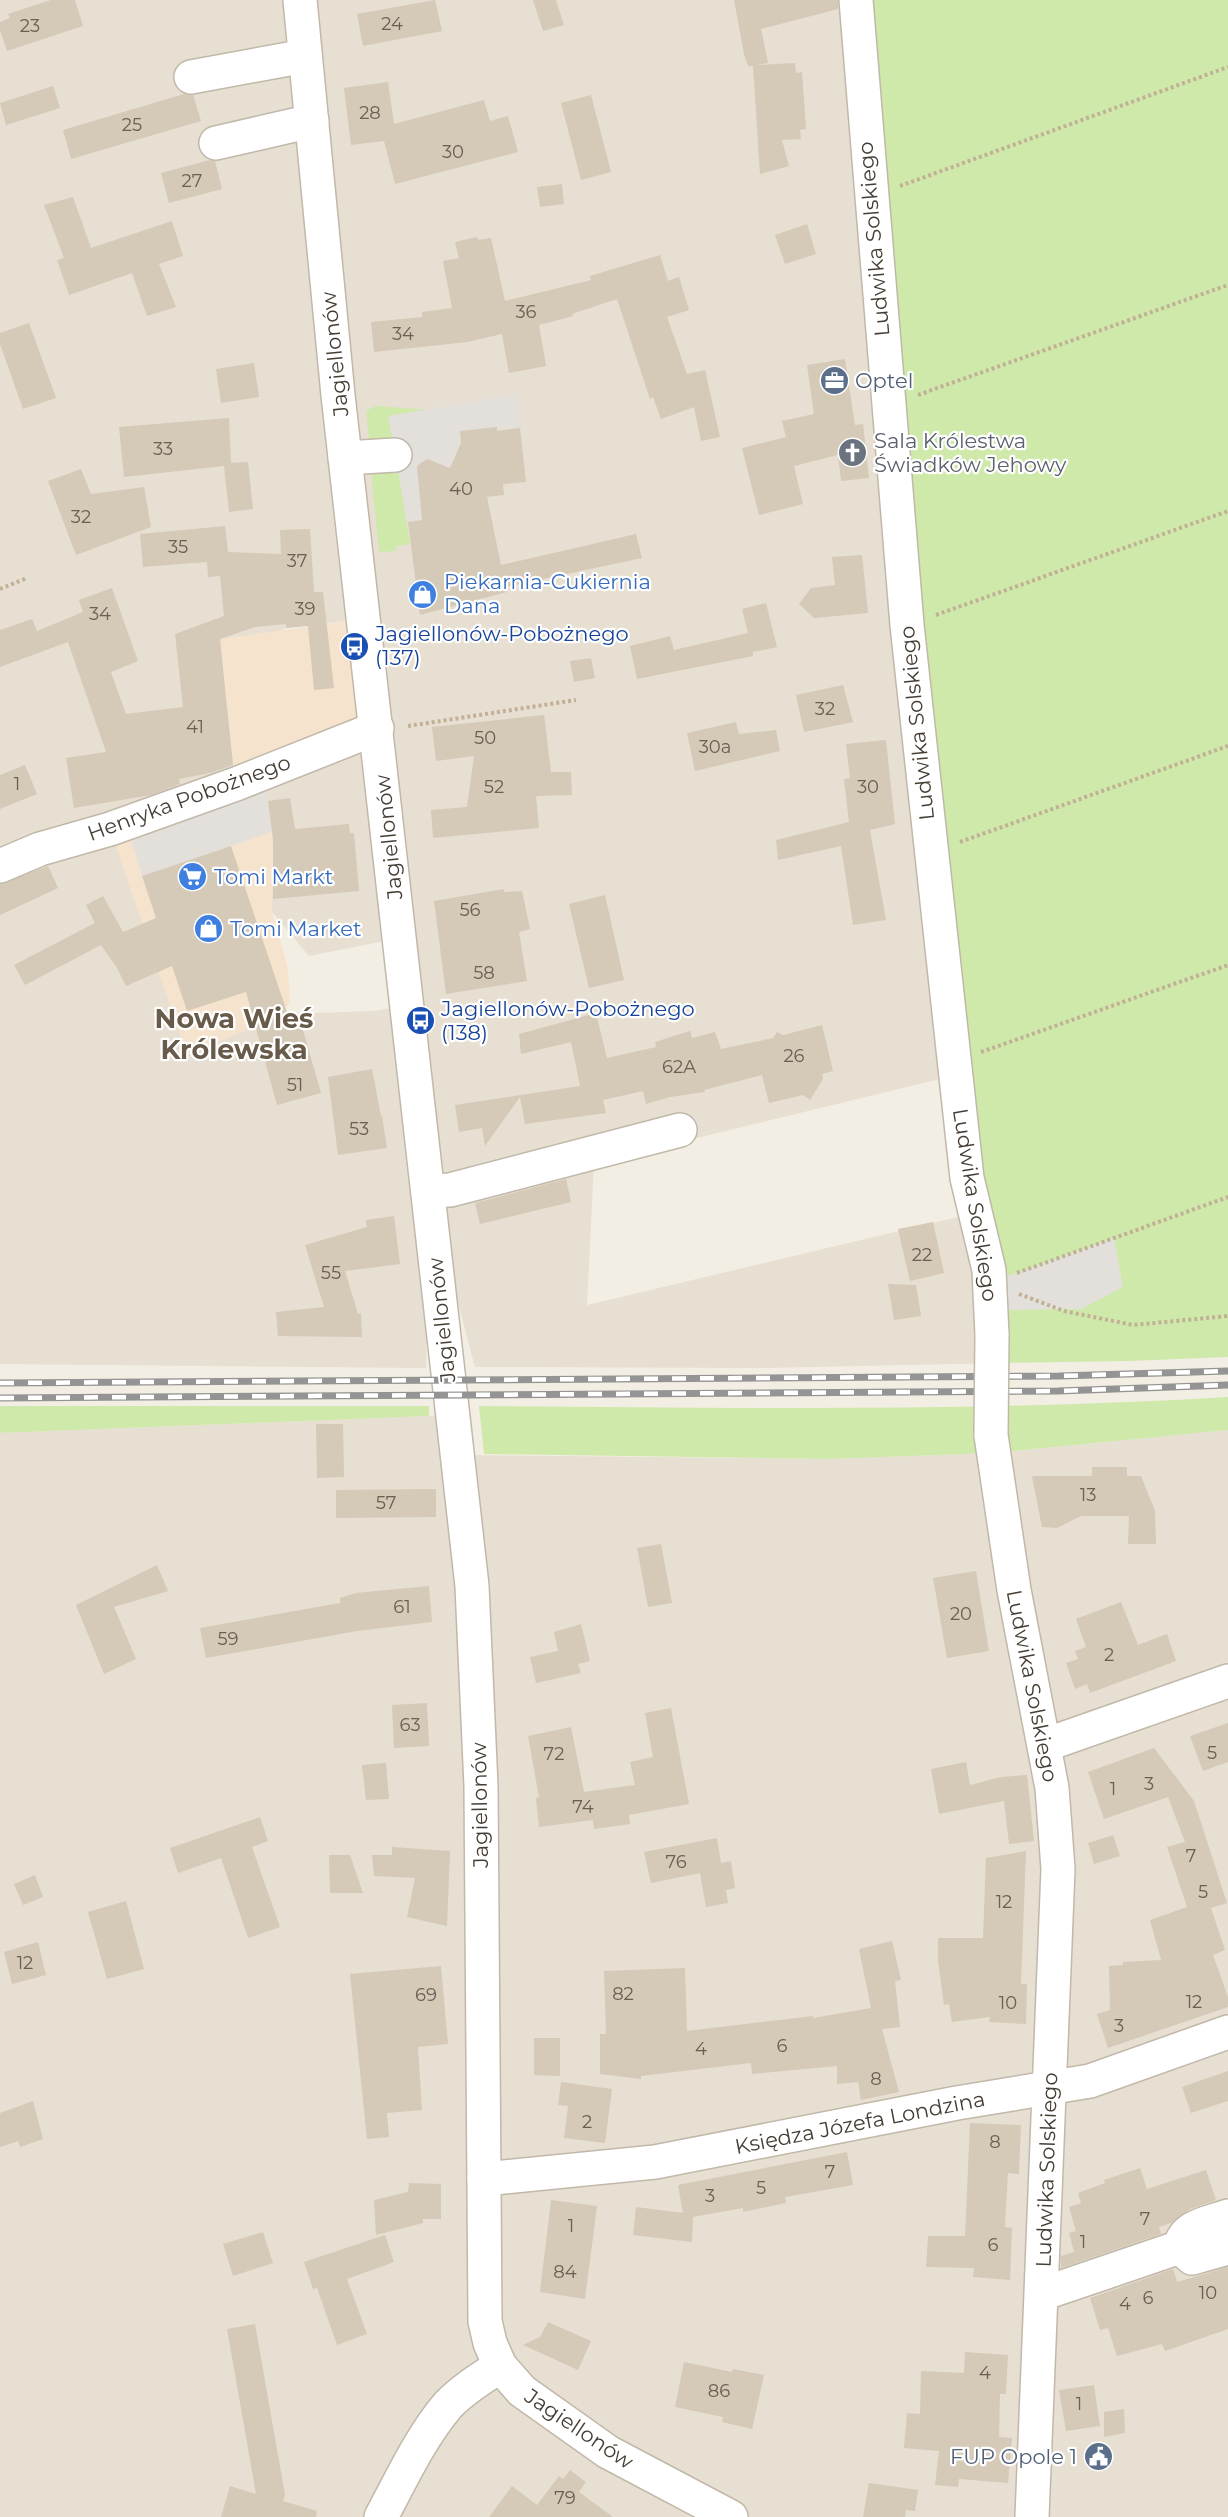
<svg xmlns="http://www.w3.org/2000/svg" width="1228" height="2517" viewBox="0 0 1228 2517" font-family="Montserrat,sans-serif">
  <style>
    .residential { fill: #e7dfd1; fill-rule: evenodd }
    .commercial { fill: #f6e3cd }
    .green { fill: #cfe9aa }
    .parking { fill: #e3e0dc }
    .building { fill: #d5c9b8 }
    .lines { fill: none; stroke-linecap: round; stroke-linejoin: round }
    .minor-casing { stroke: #c1b8a9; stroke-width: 36 }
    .path { stroke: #c1b096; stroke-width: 4; stroke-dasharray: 3 3; stroke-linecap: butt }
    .minor { stroke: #fff; stroke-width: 33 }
    .rail-casing { stroke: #949494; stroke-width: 7 }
    .rail { stroke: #fff; stroke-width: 4.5; stroke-dasharray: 14; stroke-linecap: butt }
    .minor-bridge-casing { stroke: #c1b8a9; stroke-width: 36; stroke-linecap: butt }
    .minor-bridge { stroke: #fff; stroke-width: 33 }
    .labels { text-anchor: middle; stroke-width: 4.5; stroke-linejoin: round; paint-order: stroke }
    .number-label { font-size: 18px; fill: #696054 }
    .street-label { font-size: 21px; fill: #453d33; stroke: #fff }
    .service-label { font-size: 21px; fill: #4e5e75; stroke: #fff; text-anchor: start }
    .worship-label { font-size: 21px; fill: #5b616d; stroke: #fff; text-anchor: start }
    .shop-label { font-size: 21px; fill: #366cbe; stroke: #fff; text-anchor: start }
    .transit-label { font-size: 21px; fill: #164399; stroke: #fff; text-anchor: start }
    .district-label { font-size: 27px; font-weight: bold; fill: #685b4a; stroke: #fff }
  </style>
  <rect width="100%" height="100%" fill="#f3eee3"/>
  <g class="residential">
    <path d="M0,0H856L956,1075L594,1163L587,1305L975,1213L1001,1363L764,1368L475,1367L429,1194L426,1368L0,1364ZM364,619L266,788L273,840L272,912L309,956L400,938L408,1006L372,1011L316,1013L276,1018L255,1026L234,769L223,669L286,628Z"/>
    <path d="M452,1415L456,1455L829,1459L992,1453L1228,1430V2517H0V1433Z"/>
  </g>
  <path class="commercial" d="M364,619L377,728L266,788L273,840L272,912L288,968L290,1003L276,1018L187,1055L110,829L234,769L220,639Z"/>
  <g class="green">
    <path d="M856,0H1228V1357L1129,1361L1001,1363L991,1282Z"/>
    <path d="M376,406L432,410L394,447H370L366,411Z"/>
    <path d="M397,464L410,544L397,546L396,551L379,552L371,470Z"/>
    <path d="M1228,1397V1430L992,1453L829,1459L484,1454L479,1406C728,1408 979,1412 1228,1397Z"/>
    <path d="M0,1406H429V1416L0,1433Z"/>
  </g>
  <g class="parking">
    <path d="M517,394L520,428L497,427L460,431L461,443L450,468L428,459L417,466L422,520L408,522L388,416Z"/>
    <path d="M266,788L272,832L142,876L130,836Z"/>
    <path d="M1114,1238L1123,1287L1081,1309L1001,1310L1002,1278Z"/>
  </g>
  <g class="building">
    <path d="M51,0H75L83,26L7,51L0,30V22L10,18L8,14Z"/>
    <path d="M435,0L442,31L363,46L357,14Z"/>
    <path d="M533,0H556L564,25L543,31Z"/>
    <path d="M734,0H838V9L761,29L768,63L755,65L795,63L796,73L802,72L806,129L800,130L801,139L782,140L789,166L760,174L753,66H748L744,54Z"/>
    <path d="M388,82L394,124L484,100L490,121L508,116L518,152L395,184L384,141L351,145L344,88Z"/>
    <path d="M53,86L60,108L6,125L0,103Z"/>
    <path d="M184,94L193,95L201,121L71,159L63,130Z"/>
    <path d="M591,95L611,172L581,180L561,103Z"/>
    <path d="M210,160L215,161L222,189L169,203L161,173Z"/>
    <path d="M562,184L564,204L540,207L537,187Z"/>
    <path d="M73,197L91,248L172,221L183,256L159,264L176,307L147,316L132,273L69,295L57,260L64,258L44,205Z"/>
    <path d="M807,224L816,254L785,264L775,235Z"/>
    <path d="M477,237L478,240L491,238L505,301L591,280L590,276L660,255L668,281L679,277L689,310L667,317L687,374L705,370L720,437L701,441L694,407L661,419L653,397L650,399L617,299L572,314L573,316L539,325L546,366L509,373L502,334L467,342L374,352L371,322L422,317V312L452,308L443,261L459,258L455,242Z"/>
    <path d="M29,323L56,398L23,409L0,344V333Z"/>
    <path d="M845,359L855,425L863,424L869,478L841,481L838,455L794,466L803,504L759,515L742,448L786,437L782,421L814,414L807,365Z"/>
    <path d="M254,363L259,397L221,403L216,369Z"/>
    <path d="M229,418L231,463L248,462L253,509L229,512L224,466L124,477L119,427Z"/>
    <path d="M497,427V431L520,428L526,482L503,484L504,495L487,497L501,565L636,534L642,558L506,587L507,592L420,615L408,522L422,520L417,466L427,459L450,468L461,443L460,431Z"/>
    <path d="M81,469L91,494L144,487L151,527L76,555L48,481Z"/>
    <path d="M225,526L228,552L281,554L280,530L310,529L314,592H323L334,688L314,690L308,626L286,628V624L255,627L220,639L233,765L210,773L179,779L180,784L151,795L74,808L66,758L106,752L68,642L0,667V630L32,619L37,631L83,612L79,600L112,588L138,661L111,672L126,714L183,707L175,634L224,616L220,576L208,577L207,562L143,567L140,534Z"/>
    <path d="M862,555L868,613L814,618L799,604L811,588L835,585L832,557Z"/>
    <path d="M766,603L777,647L753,652V656L637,679L630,646L670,636L674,650L748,633L742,609Z"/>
    <path d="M591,658L595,678L574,682L570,661Z"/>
    <path d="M843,685L853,722L804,732L796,695Z"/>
    <path d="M544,715L551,772H571L572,795L536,796L539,828L433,838L431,810L467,807L474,756L436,761L432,727Z"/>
    <path d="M736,722L739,734L776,730L780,751L695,771L687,733Z"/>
    <path d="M886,740L895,824L870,830L886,920L853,925L841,846L778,860L776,840L849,822L844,779L850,778L846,744Z"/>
    <path d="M25,765L37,794L0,809V775Z"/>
    <path d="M290,798L295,829L349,824L350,833H354L359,891L273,899V840L268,801Z"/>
    <path d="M231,846L288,1015L298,1013L321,1093L277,1105L246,992L187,1011L172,966L126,986L117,968L101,945L25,985L14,965L95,923L86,905L103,896L123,932L156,918L142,876Z"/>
    <path d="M48,866L58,888L0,915V884Z"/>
    <path d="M504,889V892L522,891L530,929L519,932L527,981L446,994L434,901Z"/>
    <path d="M605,895L624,980L589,988L569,904Z"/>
    <path d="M596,1013L607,1058L656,1047L655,1042L690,1031L692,1038L715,1032L721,1049L773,1038L777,1032L783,1035L822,1025L833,1071L822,1074L823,1079L810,1100L803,1095L769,1103L762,1075L704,1090L705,1092L670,1097L646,1104L643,1091L603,1100L606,1113L525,1124L520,1097L485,1146L482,1128L459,1132L455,1105L580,1086L571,1042L521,1054L519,1034Z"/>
    <path d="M372,1069L381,1116H382L387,1148L338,1155L328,1077Z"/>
    <path d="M566,1179L571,1202L480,1224L475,1203Z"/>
    <path d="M394,1216L400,1264L345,1271L358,1314L361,1313L362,1337L278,1336L276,1312L324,1307L305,1245L367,1227L366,1220Z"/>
    <path d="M933,1222L944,1273L910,1281L898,1229Z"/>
    <path d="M888,1284L916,1285L921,1316L894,1320Z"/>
    <path d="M316,1424H343L344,1477L317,1478Z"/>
    <path d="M1092,1467H1127V1476H1141L1155,1511L1156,1544H1128L1129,1516H1081L1057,1528L1042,1527L1032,1476H1092Z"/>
    <path d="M436,1489V1517L336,1518V1490Z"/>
    <path d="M661,1544L672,1603L648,1607L637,1548Z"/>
    <path d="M157,1565L168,1591L114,1607L136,1659L104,1674L76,1605Z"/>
    <path d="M976,1571L989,1651L947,1658L933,1578Z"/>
    <path d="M429,1586L432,1622L357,1631L206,1658L200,1628L340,1603V1598L356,1593Z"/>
    <path d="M1121,1602L1138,1645L1167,1634L1176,1661L1090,1693L1087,1684L1075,1689L1066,1663L1078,1659L1075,1651L1086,1647L1076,1619Z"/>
    <path d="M581,1624L590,1661L578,1664L581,1673L536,1683L530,1657L558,1651L554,1632Z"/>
    <path d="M427,1703L429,1746L394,1748L392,1705Z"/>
    <path d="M671,1708L689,1804L629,1815L630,1824L594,1829L593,1820L539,1827L536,1798L539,1797L528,1736L571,1727L584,1792L635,1785L630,1762L653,1757L645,1713Z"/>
    <path d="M1228,1723V1762L1203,1771L1190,1736Z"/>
    <path d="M1154,1748L1194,1801L1227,1903L1211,1908L1225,1950L1213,1955L1228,1997V2007L1108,2048L1097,2014L1110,2010L1109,1966L1123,1965V1962L1161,1960L1150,1920L1187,1907L1167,1847L1185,1842L1168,1797L1104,1819L1088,1772Z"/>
    <path d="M966,1762L970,1785L1001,1777L1027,1775L1034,1841L1009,1844L1004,1801L939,1814L931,1769Z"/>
    <path d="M386,1763L389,1799L366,1800L362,1765Z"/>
    <path d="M260,1817L268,1841L252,1847L280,1927L248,1938L221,1858L178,1873L170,1848Z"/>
    <path d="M1113,1835L1120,1856L1094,1864L1088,1843Z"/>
    <path d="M717,1838L721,1863L731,1861L735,1888L726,1890L728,1903L706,1907L700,1873L651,1883L644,1852Z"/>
    <path d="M392,1847L450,1851L447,1926L407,1917L415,1878L374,1876L372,1855H392Z"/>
    <path d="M1026,1851L1021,1984H1027L1026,2024L989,2022L990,2017L952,2022L949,2004L944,2005L938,1961V1938H983L986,1858Z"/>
    <path d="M329,1855H350L363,1893H330Z"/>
    <path d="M35,1875L43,1897L23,1905L14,1884Z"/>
    <path d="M126,1901L144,1969L107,1979L88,1912Z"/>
    <path d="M892,1941L901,1980L895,1981L900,2027L882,2029L899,2092L861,2100L858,2082L837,2084V2066L752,2074L751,2063L641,2076V2079L600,2074V2034H606L604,1971L685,1968L687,2031L813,2016V2018L871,2008L859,1949Z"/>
    <path d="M38,1942L46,1975L12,1984L4,1952Z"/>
    <path d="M441,1966L448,2044L418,2047L422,2110L387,2113L389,2137L367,2139L350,1974Z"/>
    <path d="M534,2038H560V2076L534,2075Z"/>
    <path d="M1228,2071V2101L1191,2113L1182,2087Z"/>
    <path d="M561,2082L612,2089L605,2143L564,2138L568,2106L558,2105Z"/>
    <path d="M33,2101L43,2139L20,2147L18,2141L0,2147V2113Z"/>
    <path d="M970,2123L1021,2125L1019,2174L1008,2173L1005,2227L1012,2228L1010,2280L973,2277L974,2268L926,2267L928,2236H965Z"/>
    <path d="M847,2152L853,2185L785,2197L786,2203L743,2212V2208L693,2217L692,2242L633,2235L636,2207L683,2213L678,2185Z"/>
    <path d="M1140,2168L1147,2189L1206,2170L1216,2200L1190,2209L1171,2223L1159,2227L1161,2234L1061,2268V2256L1074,2252L1069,2233L1076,2231L1069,2207L1081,2203L1078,2193L1105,2183L1104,2180Z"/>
    <path d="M409,2183L441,2184V2219H423V2223L376,2235L374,2200L408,2192Z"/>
    <path d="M551,2200L597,2206L585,2299L540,2292Z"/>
    <path d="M263,2232L273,2263L233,2276L223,2244Z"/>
    <path d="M385,2235L394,2262L347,2279L367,2334L337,2345L317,2288L313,2289L304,2262Z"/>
    <path d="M1228,2267V2329L1165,2351L1162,2344L1117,2356L1108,2328L1100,2330L1090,2298L1173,2269L1177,2282Z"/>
    <path d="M548,2322L591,2341L578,2370L523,2345L540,2337Z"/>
    <path d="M255,2324L285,2495L283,2501L317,2511L316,2517H221L230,2486L256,2494L227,2329Z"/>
    <path d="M965,2352L1008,2355L1006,2394H1000L999,2437L1012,2438L1008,2483L959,2479L958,2487L935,2485L939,2451L904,2448L907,2413L920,2414L921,2371L964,2373Z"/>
    <path d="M684,2362L732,2372L733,2369L764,2375L752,2429L722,2422L723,2417L675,2407Z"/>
    <path d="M1094,2385L1100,2426L1066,2431L1059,2390Z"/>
    <path d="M1124,2409L1125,2433L1104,2437V2412Z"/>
    <path d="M570,2470L586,2482L579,2492L613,2517H489L512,2486L537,2505L559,2476L563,2479Z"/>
    <path d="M869,2483L918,2490L915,2511L906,2510L905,2517H863Z"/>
  </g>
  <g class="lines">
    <defs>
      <g id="minor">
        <path d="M300,0L338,395L472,1586L481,1786L485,2321L490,2343L500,2366L522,2391L608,2452L731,2517"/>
        <path d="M856,0L907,625L967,1178L989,1270L992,1335"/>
        <path d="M191,77L305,56"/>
        <path d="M216,143L312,121"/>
        <path d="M345,458L395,455"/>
        <path d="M0,866L40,849L110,829L236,784L377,728"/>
        <path d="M428,1191L450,1190L680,1130"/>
        <path d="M991,1435L1014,1590L1052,1788L1058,1869L1032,2517"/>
        <path d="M1045,1745L1228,1681"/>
        <path d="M484,2179L655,2162L957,2103L1090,2081L1228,2032"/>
        <path d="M1180,2247C1184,2225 1209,2223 1228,2216"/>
        <path d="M1180,2247L1192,2258L1228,2248"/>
        <path d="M1042,2294L1180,2247"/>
        <path d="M381,2517C401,2480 420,2438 448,2405C463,2389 482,2378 500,2366"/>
      </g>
    </defs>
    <use href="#minor" class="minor-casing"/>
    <g class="path">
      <path d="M900,186L1228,67"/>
      <path d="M918,395L1228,285"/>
      <path d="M0,589L27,578"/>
      <path d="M936,615L1228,511"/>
      <path d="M408,726L576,700"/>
      <path d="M960,842L1228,746"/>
      <path d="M981,1052L1228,965"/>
      <path d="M1017,1273L1228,1197"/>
      <path d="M1019,1294L1064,1311L1133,1325L1228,1316"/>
    </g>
    <use href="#minor" class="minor"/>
    <defs>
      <g id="rail">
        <path d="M0,1383L1059,1376L1228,1371"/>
        <path d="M0,1398L1058,1391L1228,1385"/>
      </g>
    </defs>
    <use href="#rail" class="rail-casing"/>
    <use href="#rail" class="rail"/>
    <defs>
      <path id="minor-bridge" d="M991,1435L992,1335"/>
    </defs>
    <use href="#minor-bridge" class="minor-bridge-casing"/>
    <use href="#minor-bridge" class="minor-bridge"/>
  </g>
  <defs>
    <symbol id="office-disc" viewBox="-11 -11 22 22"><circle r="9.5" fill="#5c6f8a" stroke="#fff"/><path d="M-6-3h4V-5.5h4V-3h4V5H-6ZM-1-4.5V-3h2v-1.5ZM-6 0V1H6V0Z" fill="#fff"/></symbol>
    <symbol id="church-disc" viewBox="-11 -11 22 22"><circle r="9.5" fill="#6b7280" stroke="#fff"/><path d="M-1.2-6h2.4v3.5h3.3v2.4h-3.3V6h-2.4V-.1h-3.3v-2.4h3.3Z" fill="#fff"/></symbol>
    <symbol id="shop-disc" viewBox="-11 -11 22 22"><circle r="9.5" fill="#3f7fe0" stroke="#fff"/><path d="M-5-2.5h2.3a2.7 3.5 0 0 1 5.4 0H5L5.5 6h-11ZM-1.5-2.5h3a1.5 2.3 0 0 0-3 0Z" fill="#fff"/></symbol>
    <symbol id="bus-disc" viewBox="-11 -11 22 22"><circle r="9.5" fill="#1a4fb4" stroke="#fff"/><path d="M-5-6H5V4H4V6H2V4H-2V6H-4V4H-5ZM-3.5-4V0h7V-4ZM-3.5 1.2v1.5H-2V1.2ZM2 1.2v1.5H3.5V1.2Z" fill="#fff"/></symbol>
    <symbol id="supermarket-disc" viewBox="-11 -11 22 22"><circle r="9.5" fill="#3f7fe0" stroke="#fff"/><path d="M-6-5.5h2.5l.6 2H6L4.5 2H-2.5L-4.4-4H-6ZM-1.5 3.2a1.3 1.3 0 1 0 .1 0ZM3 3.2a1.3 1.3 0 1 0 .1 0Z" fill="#fff"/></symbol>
    <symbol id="civic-disc" viewBox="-11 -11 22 22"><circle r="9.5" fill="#5c6f8a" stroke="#fff"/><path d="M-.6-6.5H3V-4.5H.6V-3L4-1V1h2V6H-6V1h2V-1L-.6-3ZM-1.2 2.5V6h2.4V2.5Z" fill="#fff"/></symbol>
  </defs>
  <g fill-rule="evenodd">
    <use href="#office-disc" x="818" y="364" width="33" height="33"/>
    <use href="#church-disc" x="836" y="436" width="33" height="33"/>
    <use href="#shop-disc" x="406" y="578" width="33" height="33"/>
    <use href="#bus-disc" x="338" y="630" width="33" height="33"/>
    <use href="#supermarket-disc" x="176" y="860" width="33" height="33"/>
    <use href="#shop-disc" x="192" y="912" width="33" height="33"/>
    <use href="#bus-disc" x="404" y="1004" width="33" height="33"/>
    <use href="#civic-disc" x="1082" y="2440" width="33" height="33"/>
  </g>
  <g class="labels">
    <g class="number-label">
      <text x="392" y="30">24</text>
      <text x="30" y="32">23</text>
      <text x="370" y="119">28</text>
      <text x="132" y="131">25</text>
      <text x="453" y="158">30</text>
      <text x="192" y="187">27</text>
      <text x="526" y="318">36</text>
      <text x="403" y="340">34</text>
      <text x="163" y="455">33</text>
      <text x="461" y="495">40</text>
      <text x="81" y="523">32</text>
      <text x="178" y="553">35</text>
      <text x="297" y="567">37</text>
      <text x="305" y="615">39</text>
      <text x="100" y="620">34</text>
      <text x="825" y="715">32</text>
      <text x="195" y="733">41</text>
      <text x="485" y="744">50</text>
      <text x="715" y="753">30a</text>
      <text x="17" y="790">1</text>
      <text x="494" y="793">52</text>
      <text x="868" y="793">30</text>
      <text x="470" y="916">56</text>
      <text x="484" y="979">58</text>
      <text x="794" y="1062">26</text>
      <text x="679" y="1073">62A</text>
      <text x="295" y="1091">51</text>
      <text x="359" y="1135">53</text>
      <text x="922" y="1261">22</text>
      <text x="331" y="1279">55</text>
      <text x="1088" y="1501">13</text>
      <text x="386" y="1509">57</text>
      <text x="402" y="1613">61</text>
      <text x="961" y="1620">20</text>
      <text x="228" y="1645">59</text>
      <text x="1109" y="1661">2</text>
      <text x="410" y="1731">63</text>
      <text x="1212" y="1759">5</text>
      <text x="554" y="1760">72</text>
      <text x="1149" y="1790">3</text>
      <text x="1113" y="1795">1</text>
      <text x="583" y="1813">74</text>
      <text x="1191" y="1862">7</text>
      <text x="676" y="1868">76</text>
      <text x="1203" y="1898">5</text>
      <text x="1004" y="1908">12</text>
      <text x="25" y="1969">12</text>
      <text x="623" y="2000">82</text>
      <text x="426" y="2001">69</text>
      <text x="1194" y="2008">12</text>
      <text x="1008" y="2009">10</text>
      <text x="1119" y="2032">3</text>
      <text x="782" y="2052">6</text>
      <text x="701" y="2055">4</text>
      <text x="876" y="2085">8</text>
      <text x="587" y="2128">2</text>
      <text x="995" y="2148">8</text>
      <text x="830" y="2178">7</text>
      <text x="761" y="2194">5</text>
      <text x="710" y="2202">3</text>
      <text x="1145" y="2225">7</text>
      <text x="571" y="2232">1</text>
      <text x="1083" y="2248">1</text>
      <text x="993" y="2251">6</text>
      <text x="565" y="2278">84</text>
      <text x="1208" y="2299">10</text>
      <text x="1148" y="2304">6</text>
      <text x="1125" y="2310">4</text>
      <text x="985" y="2379">4</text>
      <text x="719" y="2397">86</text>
      <text x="1079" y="2410">1</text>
      <text x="565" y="2504">79</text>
    </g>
    <g class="street-label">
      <text transform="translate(874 239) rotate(-95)" y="7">Ludwika Solskiego</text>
      <text transform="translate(335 354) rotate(-96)" y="7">Jagiellonów</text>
      <text transform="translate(917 723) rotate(-96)" y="7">Ludwika Solskiego</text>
      <text transform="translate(189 798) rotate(-20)" y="7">Henryka Pobożnego</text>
      <text transform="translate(389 837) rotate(-96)" y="7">Jagiellonów</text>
      <text transform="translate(975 1205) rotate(81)" y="7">Ludwika Solskiego</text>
      <text transform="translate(442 1320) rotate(-96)" y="7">Jagiellonów</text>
      <text transform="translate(1032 1686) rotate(79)" y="7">Ludwika Solskiego</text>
      <text transform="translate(480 1805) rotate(-91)" y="7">Jagiellonów</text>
      <text transform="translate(860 2123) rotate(-11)" y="7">Księdza Józefa Londzina</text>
      <text transform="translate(1047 2170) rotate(-88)" y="7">Ludwika Solskiego</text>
      <text transform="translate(579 2429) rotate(34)" y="7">Jagiellonów</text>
    </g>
    <g class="service-label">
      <text x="855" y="388">Optel</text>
      <text x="1077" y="2464" text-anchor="end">FUP Opole 1</text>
    </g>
    <g class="worship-label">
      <text x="874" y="448">Sala Królestwa<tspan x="874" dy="24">Świadków Jehowy</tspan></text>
    </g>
    <g class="shop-label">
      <text x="444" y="589">Piekarnia-Cukiernia<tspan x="444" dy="24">Dana</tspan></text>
      <text x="214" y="884">Tomi Markt</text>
      <text x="230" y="936">Tomi Market</text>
    </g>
    <g class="transit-label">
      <text x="375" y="641">Jagiellonów-Pobożnego<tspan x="375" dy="24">(137)</tspan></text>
      <text x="441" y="1016">Jagiellonów-Pobożnego<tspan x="441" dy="24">(138)</tspan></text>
    </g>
    <g class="district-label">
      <text x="234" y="1028">Nowa Wieś<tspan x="234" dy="31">Królewska</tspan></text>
    </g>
  </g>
</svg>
